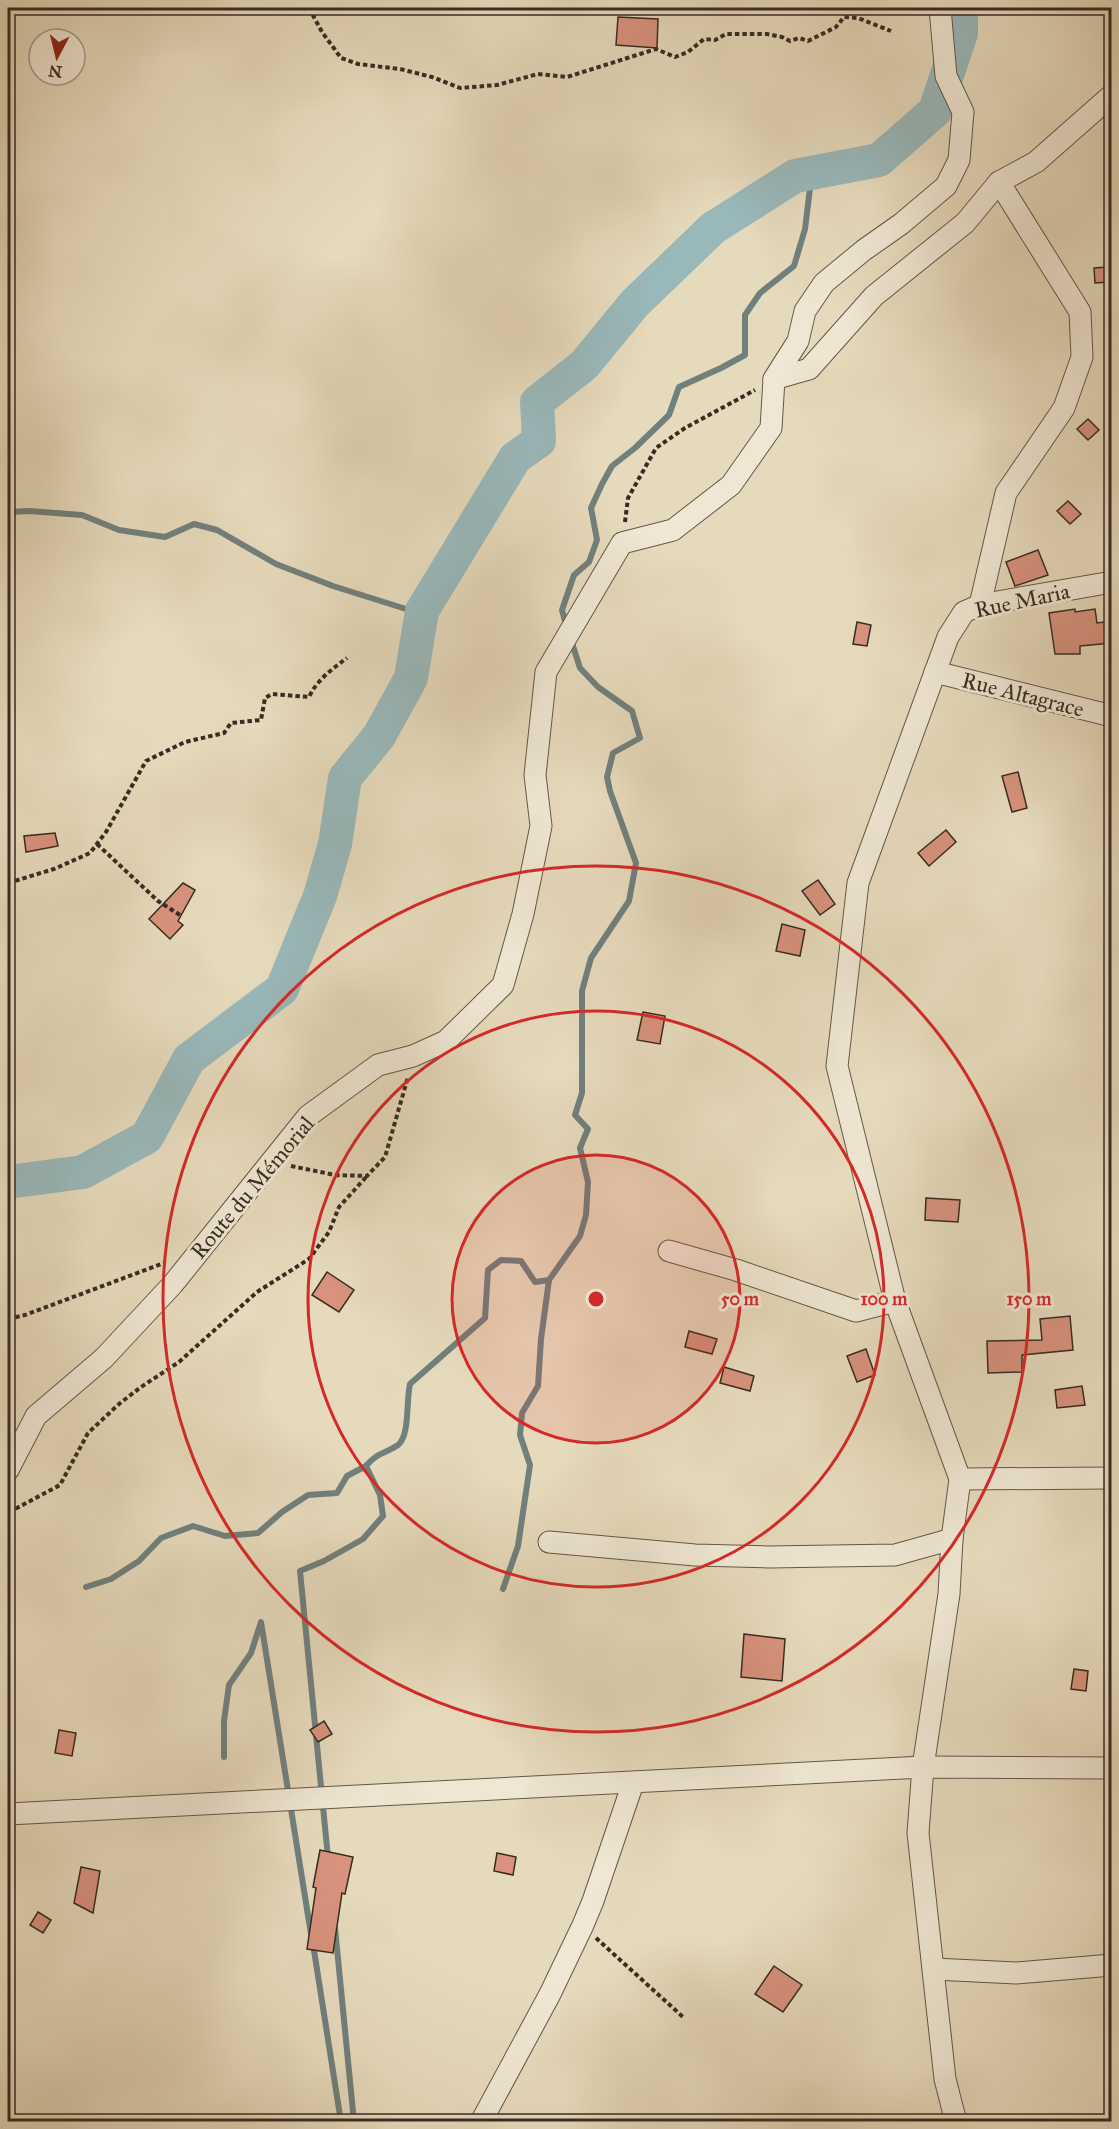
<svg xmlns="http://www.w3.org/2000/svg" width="1119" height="2129" viewBox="0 0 1119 2129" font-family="'IM FELL Great Primer',serif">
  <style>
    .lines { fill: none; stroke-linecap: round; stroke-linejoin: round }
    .stream { stroke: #71807d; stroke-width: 6 }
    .river { stroke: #99b8ba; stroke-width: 34 }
    .building { fill: #d8927d; stroke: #362c22; stroke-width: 1.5 }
    .minor-casing { stroke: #625848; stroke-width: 23 }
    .path { stroke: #362c22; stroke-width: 4; stroke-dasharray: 4.5 3; stroke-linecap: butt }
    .minor { stroke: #efe7d3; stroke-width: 21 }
    .ring { fill: none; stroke: #d62828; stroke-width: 3 }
    .labels { text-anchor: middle; stroke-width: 6; stroke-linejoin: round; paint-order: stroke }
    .street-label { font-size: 22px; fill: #362c22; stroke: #efe7d3 }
    .centre { fill: #d62828; stroke: #efe7d3; stroke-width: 3 }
    .ring-label { font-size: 18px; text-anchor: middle; font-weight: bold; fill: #d62828; stroke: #efe7d3; stroke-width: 6; stroke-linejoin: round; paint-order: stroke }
  </style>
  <rect width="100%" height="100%" fill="#e6dabc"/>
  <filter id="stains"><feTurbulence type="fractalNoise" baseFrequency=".00333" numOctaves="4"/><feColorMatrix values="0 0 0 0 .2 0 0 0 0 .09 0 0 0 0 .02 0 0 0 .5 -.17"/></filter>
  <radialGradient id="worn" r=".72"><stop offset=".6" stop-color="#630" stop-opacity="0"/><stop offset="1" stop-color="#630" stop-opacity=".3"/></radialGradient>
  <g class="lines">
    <g class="stream">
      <path d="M8,512L29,511L82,515L119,530L165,537L194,524L217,530L276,564L333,586L406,609L422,611"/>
      <path d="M566,625L562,610L574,575L589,562L597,540L591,508L602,484L612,466L635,448L669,415L679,387L721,368L745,355V315L760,293L794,266L805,229L812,172"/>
      <path d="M86,1587L111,1579L139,1561L161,1538L193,1526L225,1536L258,1533L282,1512L308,1495L337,1493L347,1476L366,1466"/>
      <path d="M503,1589L518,1546L530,1465L520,1435L522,1413L538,1386L541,1339L549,1280"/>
      <path d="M224,1757V1721L229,1685L251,1653L261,1622L311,1934"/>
      <path d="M328,1858L300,1571L324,1561L363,1539L383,1516L380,1495L366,1466C379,1451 385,1454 398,1445C410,1436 406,1400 410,1384L485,1318L488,1270L501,1260L521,1261L535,1282L549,1280L580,1236L586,1215L588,1182L580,1148L588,1129L575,1115L582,1093V991L591,958L629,901L636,863L610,791L607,777L613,753L640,738L632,711L598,687L580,668L571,640"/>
      <path d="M335,1928L354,2122"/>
      <path d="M313,1944L341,2122"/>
    </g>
    <path class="river" d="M8,1182L83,1172L147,1137L189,1059L282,989L320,896L335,844L345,778L379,736L411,678L422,611L515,458L539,441L537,402L584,365L635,303L713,228L795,176L879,160L935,111L961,33V8"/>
  </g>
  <g class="building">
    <path d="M618,17L658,19L657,48L616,45Z"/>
    <path d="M1108,267L1109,282L1095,283L1094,268Z"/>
    <path d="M1088,419L1099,430L1088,440L1077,429Z"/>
    <path d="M1068,501L1081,514L1070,524L1057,511Z"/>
    <path d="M1038,550L1048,575L1015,586L1006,562Z"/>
    <path d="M1075,609V612L1095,609L1097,623L1112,621V643L1080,646V654H1055L1049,613Z"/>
    <path d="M857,622L871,625L867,646L853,644Z"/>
    <path d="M1018,772L1027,808L1012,812L1002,776Z"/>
    <path d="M946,830L956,842L929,866L918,853Z"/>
    <path d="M55,833L58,846L26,852L24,836Z"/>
    <path d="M818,880L835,904L820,915L802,891Z"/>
    <path d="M183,883L195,890L178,921L183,925L170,939L149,919Z"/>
    <path d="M782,924L805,930L800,956L776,951Z"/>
    <path d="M643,1012L665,1016L660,1044L637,1040Z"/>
    <path d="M926,1198L960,1200L958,1222L925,1220Z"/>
    <path d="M327,1272L354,1290L339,1312L312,1295Z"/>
    <path d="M1070,1316L1073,1350L1022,1355V1372L988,1373L987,1341L1042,1340L1040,1319Z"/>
    <path d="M689,1331L717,1339L712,1354L685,1347Z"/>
    <path d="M866,1349L875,1375L857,1382L847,1356Z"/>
    <path d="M724,1367L754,1376L750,1391L720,1383Z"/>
    <path d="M1082,1386L1085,1405L1057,1408L1055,1390Z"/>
    <path d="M744,1634L785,1639L782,1681L741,1677Z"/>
    <path d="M1074,1669L1088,1671L1086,1691L1071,1689Z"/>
    <path d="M324,1721L332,1734L318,1742L310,1730Z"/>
    <path d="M59,1730L76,1733L72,1756L55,1753Z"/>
    <path d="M320,1850L353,1857L345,1894L342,1893L333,1953L307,1949L316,1888L313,1887Z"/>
    <path d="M497,1853L516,1857L513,1875L494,1871Z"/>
    <path d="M81,1867L100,1871L93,1913L74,1903Z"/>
    <path d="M38,1912L51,1920L43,1933L30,1925Z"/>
    <path d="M774,1966L802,1985L783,2012L755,1994Z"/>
  </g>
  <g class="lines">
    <defs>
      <g id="minor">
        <path d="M774,379L809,369L874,296L965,223L999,182"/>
        <path d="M980,605L1006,493L1064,408L1082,357L1080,312L999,182L1036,162L1112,95"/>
        <path d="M935,672L1112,716"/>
        <path d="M669,1251L736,1270L856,1311L895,1301"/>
        <path d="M8,1470L36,1416L104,1358L173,1284L308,1116L378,1065L413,1056L446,1041L503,985L523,914L541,826L535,775L546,672L622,543L673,530L731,485L771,428L774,379L798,341L805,311L824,283L864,250L901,224L946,186L959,160L963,112L946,76L940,8"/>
        <path d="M960,1479L1112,1478"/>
        <path d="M549,1542L695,1555L769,1557L895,1555L952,1539"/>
        <path d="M8,1814L923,1767L1112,1768"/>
        <path d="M934,1969L1016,1973L1112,1965"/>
        <path d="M481,2122L550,1994L583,1925L593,1901L633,1783"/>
        <path d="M956,2122L945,2079L918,1833L923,1767L949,1594L952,1539L960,1479L895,1301L837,1066L858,883L948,637L964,612L980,605L1112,582"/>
      </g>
    </defs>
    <use href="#minor" class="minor-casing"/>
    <g class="path">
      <path d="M309,8L322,32L341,58L358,64L400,69L432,77L460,88L497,85L538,74L567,77L656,49L675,57L688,52L704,39L715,40L726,34H767L782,37L790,41L799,38L808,41L836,27L844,17L858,18L891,31"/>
      <path d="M625,522L628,498L656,448L685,428L755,390"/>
      <path d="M97,844L158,901L180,915"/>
      <path d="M8,883L54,869L90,853L106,832L146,761L185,742L224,733L231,723L261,720L265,698L272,694L309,697C317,680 332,669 347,658"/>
      <path d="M291,1166L335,1175L367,1176L385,1157L408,1077"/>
      <path d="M8,1319L25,1315L164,1263"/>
      <path d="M8,1509L17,1508L60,1485L88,1433L119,1404L141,1387L179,1362L257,1292L309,1259L329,1232L339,1207L367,1176"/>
      <path d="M596,1938L683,2017"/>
    </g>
    <use href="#minor" class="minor"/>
  </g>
  <circle cx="596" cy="1299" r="144" fill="#d62828" fill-opacity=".12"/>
  <g class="ring">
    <circle cx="596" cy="1299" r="144"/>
    <circle cx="596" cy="1299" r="288"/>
    <circle cx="596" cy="1299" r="433"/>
  </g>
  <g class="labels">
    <g class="street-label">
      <text transform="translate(1022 600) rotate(-12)" y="8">Rue Maria</text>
      <text transform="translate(1023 694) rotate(14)" y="8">Rue Altagrace</text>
      <text transform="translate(252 1187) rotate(-50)" y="8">Route du Mémorial</text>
    </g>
  </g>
  <circle cx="596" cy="1299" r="9" class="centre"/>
  <g class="ring-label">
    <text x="740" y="1305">50 m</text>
    <text x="884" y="1305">100 m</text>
    <text x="1029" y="1305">150 m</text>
  </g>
  <rect width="1119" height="2129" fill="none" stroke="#e6dabc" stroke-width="30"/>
  <rect x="9" y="9" width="1101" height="2111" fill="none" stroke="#362c22" stroke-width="3"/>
  <rect x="15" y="15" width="1089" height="2099" fill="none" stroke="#362c22" stroke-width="1.5"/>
  <g transform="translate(57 57) rotate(187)"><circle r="28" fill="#efe7d3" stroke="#a59c8c" stroke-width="1.5"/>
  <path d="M0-4.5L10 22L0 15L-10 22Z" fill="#8f2418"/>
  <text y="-9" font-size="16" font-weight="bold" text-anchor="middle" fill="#362c22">N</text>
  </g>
  <rect width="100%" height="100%" filter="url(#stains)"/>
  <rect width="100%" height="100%" fill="url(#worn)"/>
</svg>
